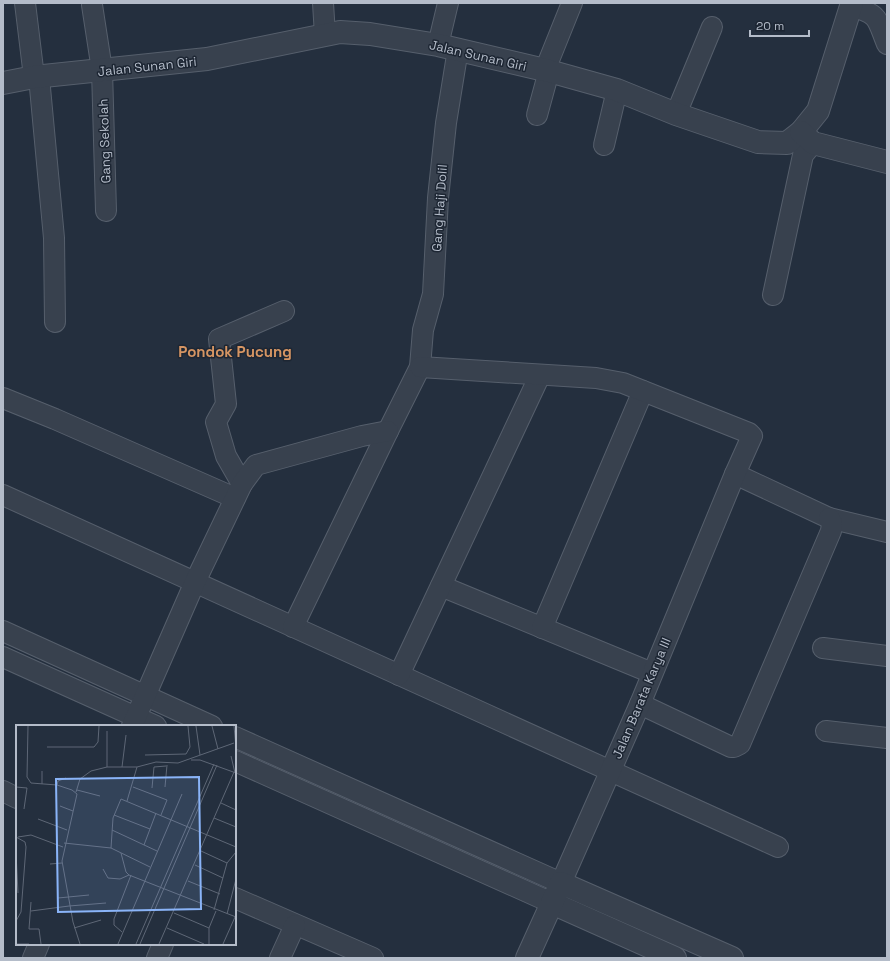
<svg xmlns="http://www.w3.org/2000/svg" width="890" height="961" viewBox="0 0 890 961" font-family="'Space Grotesk',sans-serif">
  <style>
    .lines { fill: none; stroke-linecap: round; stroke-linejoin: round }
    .minor-casing { stroke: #565f6c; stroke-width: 22 }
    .tertiary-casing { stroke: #565f6c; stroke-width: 24 }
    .minor { stroke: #38414e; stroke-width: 20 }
    .tertiary { stroke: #38414e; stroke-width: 22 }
    .labels { text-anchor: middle; stroke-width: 3; stroke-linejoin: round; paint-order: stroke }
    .street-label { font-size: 13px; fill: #b4bcc9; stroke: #1d2633 }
    .quarter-label { font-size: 15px; font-weight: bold; fill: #d59563; stroke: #1d2633 }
    .inset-road { fill: none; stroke: #5e6776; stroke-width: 1 }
    .view { fill: #8ab4f8; fill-opacity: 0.15; stroke: #8ab4f8; stroke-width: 2 }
    .inset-edge { fill: none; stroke: #b4bcc9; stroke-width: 2 }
  </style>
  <rect width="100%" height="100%" fill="#242f3e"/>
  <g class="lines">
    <defs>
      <g id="minor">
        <path d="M25,3L34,77"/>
        <path d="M323,3L325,35"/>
        <path d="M92,5L102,70L106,211"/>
        <path d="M851,6C880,15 876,17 887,44"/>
        <path d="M438,45L448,3"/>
        <path d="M545,70L572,3"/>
        <path d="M39,77L54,238L55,322"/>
        <path d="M676,114L712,27"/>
        <path d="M537,115L549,71"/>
        <path d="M604,145L617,90"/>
        <path d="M773,295L803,155L813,143"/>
        <path d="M3,398L55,419L235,498"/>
        <path d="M735,474L829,518L887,532"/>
        <path d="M242,484L226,456L216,422L226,404L219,339L284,311"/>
        <path d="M3,495L778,847"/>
        <path d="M441,586L652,673"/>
        <path d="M293,627L388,431L420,367L423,330L433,294L438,198L446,123L458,49"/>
        <path d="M542,628L643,391"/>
        <path d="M3,631L212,726"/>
        <path d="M823,648L887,656"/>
        <path d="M3,657L156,726"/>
        <path d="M399,675L540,375"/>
        <path d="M640,704L731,747H734L740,744L831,531L832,523L829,518"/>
        <path d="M132,726L195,582L242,484L256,465L362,436L388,431"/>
        <path d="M826,731L887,738"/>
        <path d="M235,737L561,883L640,704L735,474L752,436L749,433L623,383L596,378L420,367"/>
        <path d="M235,761L552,903"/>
        <path d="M3,791L17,798"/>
        <path d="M235,898L373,958"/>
        <path d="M33,958L39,944"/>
        <path d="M157,958L163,944"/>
        <path d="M280,958L295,925"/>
      </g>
      <g id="tertiary">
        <path d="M3,83L34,77L207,59L340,32L370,34L438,45L549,71L617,90L676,114L758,142L787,143L801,132L818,111L852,3"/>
        <path d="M801,132L813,143L887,162"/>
        <path d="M552,903L675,958"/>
        <path d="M527,958L561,883L732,958"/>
      </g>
    </defs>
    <use href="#minor" class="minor-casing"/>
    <use href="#tertiary" class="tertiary-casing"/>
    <use href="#minor" class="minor"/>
    <use href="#tertiary" class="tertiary"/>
  </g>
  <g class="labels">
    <g class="street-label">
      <text transform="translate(478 55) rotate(13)" y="5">Jalan Sunan Giri</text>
      <text transform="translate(147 66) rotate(-6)" y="5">Jalan Sunan Giri</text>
      <text transform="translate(104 141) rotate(-92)" y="5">Gang Sekolah</text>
      <text transform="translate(439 208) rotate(-86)" y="5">Gang Haji Dolil</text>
      <text transform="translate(641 698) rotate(-67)" y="5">Jalan Barata Karya III</text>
    </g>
    <g class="quarter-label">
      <text x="235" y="357">Pondok Pucung</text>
    </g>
  </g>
  <g transform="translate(16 725)">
    <rect width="220" height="220" fill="#242f3e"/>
    <path class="inset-road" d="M12,1L11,52L15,58L41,60L56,65L61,69L46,136L57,197L64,219M180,1L184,30M196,1L202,24M218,1L220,23M91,6V42M31,22H78L82,17L83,1M129,30L170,29L174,22L172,1M215,31L219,48M175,35H184L220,48M106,42L110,10M26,46V59M41,60L42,56L50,53M0,62L11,63L8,84M117,62L151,75L145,90M149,62L151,40M136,63L138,42L150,41M61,65L84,71M60,67L64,54L75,46L91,42H121L140,37L162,38L218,18M111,76L121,42M205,78L220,85M44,81L57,86M98,90L134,104M198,93L220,102M22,94L51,105M96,105L141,126M0,112L9,117L10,122L5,187L0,196M2,112L15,110L47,122M48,118L95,123L134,142M128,120L140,88M95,123L97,93L105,74L220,122M185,126L211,138M0,128L2,168M105,128L110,147L113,150L220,192M34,139L46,138M179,140L207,153M87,144L92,153L104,154L113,150M172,156L204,169M42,173L73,170M15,177L13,204H23L25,219M53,181L90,178M198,185L211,138L220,127M15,186L53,181M158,188L193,203M211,189L220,154M58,203L85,195M151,203L188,219M106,207L98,200V194L115,150M0,219H13M102,219L166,69M120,219L198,39M124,219L201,40M143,219L218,47M193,219V203L200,186M207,219L219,192"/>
    <path class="view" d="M183,52L185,184L42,187L40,54Z"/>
    <rect width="220" height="220" class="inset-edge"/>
  </g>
  <rect width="890" height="961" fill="none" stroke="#b4bcc9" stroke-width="8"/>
  <path d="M750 30v6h59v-6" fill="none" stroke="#b4bcc9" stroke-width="2"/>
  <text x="756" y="30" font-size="12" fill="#b4bcc9" stroke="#1d2633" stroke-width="3" paint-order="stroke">20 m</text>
</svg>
